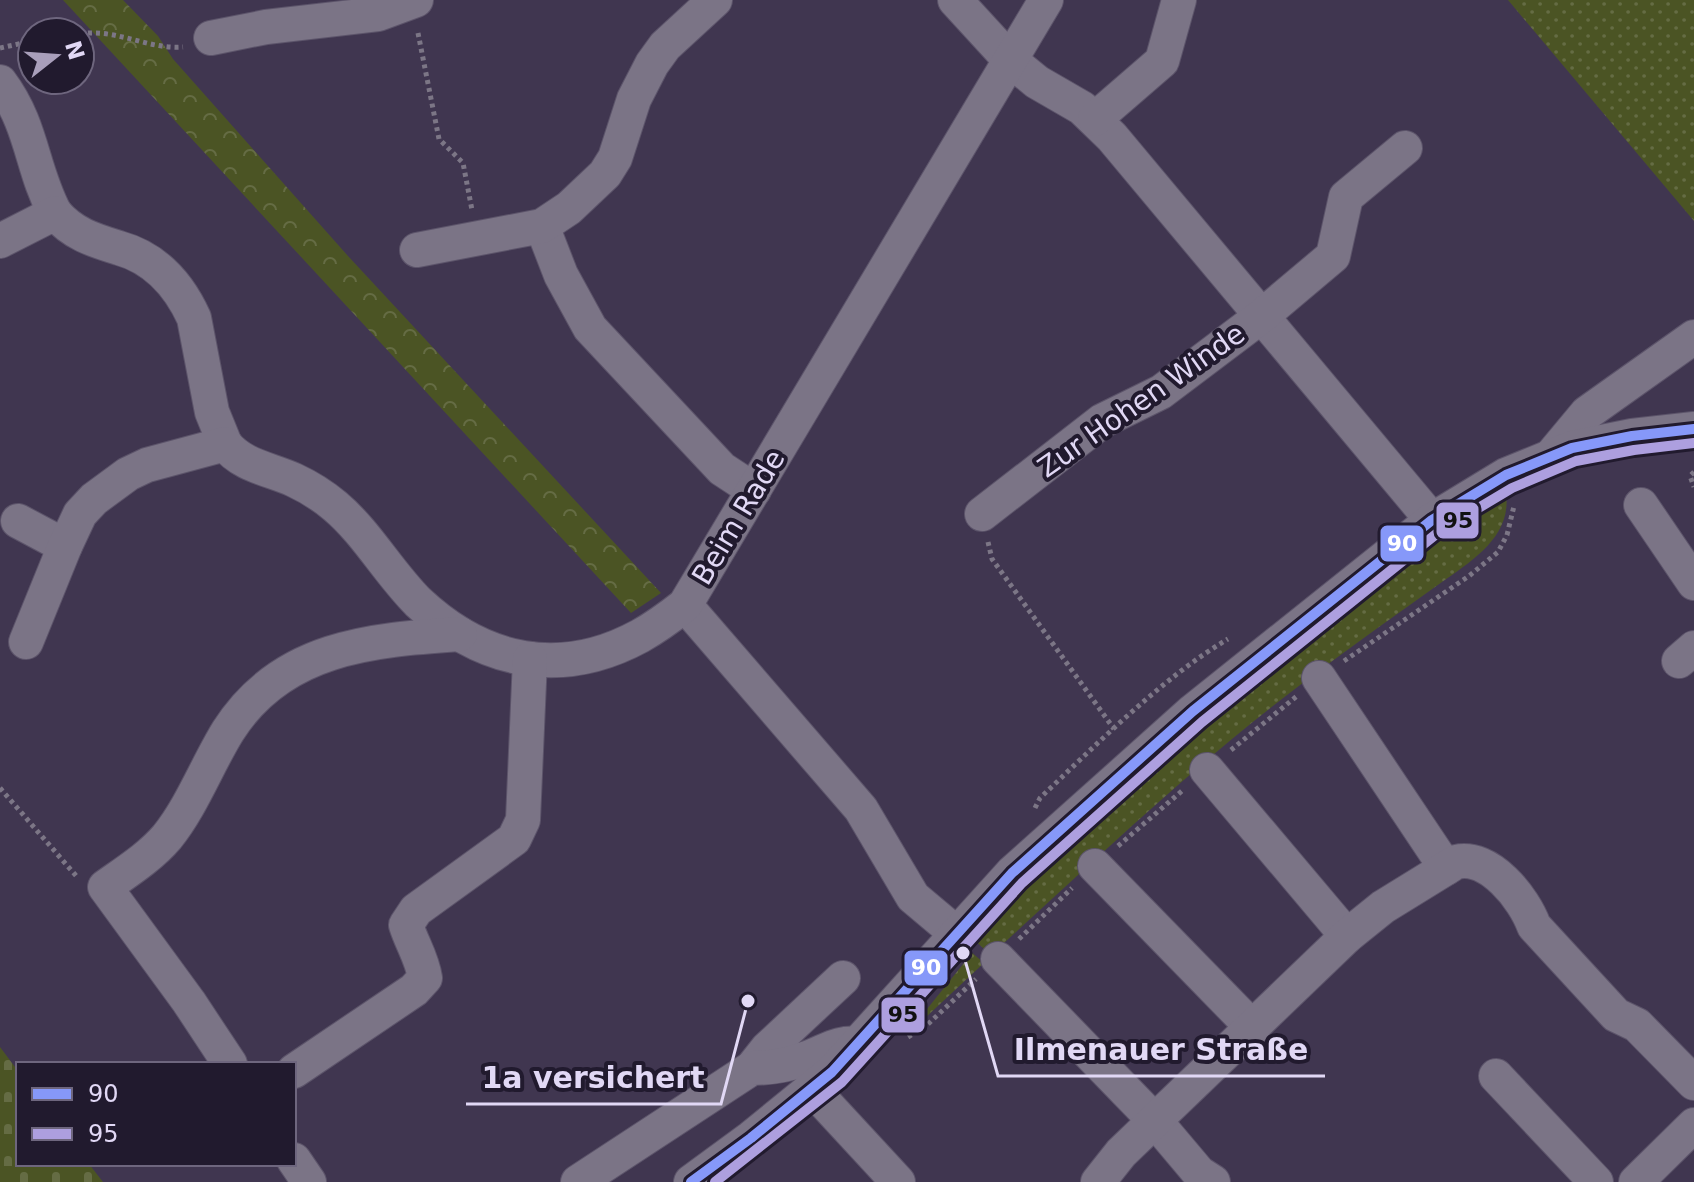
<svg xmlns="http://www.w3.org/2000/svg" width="1694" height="1182" viewBox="0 0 1694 1182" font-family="'DejaVu Sans',sans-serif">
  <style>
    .grass { fill: url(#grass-dots) }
    .forest { fill: url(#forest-crowns) }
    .cemetery { fill: url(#cemetery-stones) }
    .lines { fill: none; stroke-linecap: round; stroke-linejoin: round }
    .minor-casing { stroke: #5c546a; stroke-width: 36 }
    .path { stroke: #7c7686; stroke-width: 5; stroke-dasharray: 4 4; stroke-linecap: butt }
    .minor { stroke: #7b7486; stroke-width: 34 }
    .bus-1-casing { stroke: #211a2e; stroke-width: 16 }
    .bus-2-casing { stroke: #211a2e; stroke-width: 16 }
    .bus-1 { stroke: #8698f9; stroke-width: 10 }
    .bus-2 { stroke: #ad9fdf; stroke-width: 10 }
    .labels { text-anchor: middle; stroke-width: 8; stroke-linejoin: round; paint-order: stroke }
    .street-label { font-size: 28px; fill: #e1d8f5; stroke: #211a2e }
    .leader { fill: none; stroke: #e1d8f5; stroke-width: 3 }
    .callout-dot { fill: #e1d8f5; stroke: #211a2e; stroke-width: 3 }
    .callout-label { font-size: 30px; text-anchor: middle; font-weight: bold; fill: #e1d8f5; stroke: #211a2e; stroke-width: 8; stroke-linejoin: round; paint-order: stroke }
    .line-badge { stroke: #211a2e; stroke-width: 3 }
    .badge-label { font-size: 22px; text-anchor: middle; font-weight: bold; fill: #fff }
    .pale-badge-label { font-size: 22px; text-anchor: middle; font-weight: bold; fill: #111 }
  </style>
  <defs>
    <pattern id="grass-dots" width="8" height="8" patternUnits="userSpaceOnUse" patternTransform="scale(2)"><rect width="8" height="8" fill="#4b5424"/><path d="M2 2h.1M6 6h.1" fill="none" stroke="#656c44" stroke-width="1.8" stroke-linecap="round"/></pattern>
    <pattern id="forest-crowns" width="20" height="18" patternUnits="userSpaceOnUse" patternTransform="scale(2)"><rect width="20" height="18" fill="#4b5424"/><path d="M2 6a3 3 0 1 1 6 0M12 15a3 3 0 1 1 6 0" fill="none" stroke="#656c44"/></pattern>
    <pattern id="cemetery-stones" width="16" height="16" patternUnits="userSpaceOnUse" patternTransform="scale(2)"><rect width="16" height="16" fill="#4b5424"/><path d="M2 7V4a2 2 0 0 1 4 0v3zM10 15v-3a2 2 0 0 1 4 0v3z" fill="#656c44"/></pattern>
  </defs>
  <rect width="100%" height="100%" fill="#403650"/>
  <g class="grass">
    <path d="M1508,0H1694V221Z"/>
    <path d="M1506,494C1512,536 1472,561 1442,582C1371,633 1299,683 1232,739C1149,808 1071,882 991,955L974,940C1043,865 1116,794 1194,728C1229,698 1267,670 1304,641C1370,590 1435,538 1506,494Z"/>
    <path d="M970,951L984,963L925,1018L906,1031L918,1016L923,1014L968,958Z"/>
  </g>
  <path class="forest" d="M63,0H123L158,36L173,59L348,256L661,593L631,613Z"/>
  <path class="cemetery" d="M0,1047L18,1071V1164H89L103,1182H0Z"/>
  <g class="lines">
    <defs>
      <g id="minor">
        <path d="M955,0L1010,60L1037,82L1082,108L1112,137L1432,520"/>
        <path d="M211,38L266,27L378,14L416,0"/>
        <path d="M0,82C33,126 31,168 55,213"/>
        <path d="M1095,119L1162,61L1179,0"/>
        <path d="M542,226L561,275L590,328L722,469L754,490"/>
        <path d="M0,241L55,213C73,234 93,240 119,248C155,258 179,285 194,318L212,412L225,444"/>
        <path d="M417,250L542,226L569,208L605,174L615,158L634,99L652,64L665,46L715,0"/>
        <path d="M1552,455L1587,413L1694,337"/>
        <path d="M1641,505L1694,583"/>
        <path d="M982,514L1102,421L1161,392L1263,315L1333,256L1346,197L1405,148"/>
        <path d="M18,521L65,546"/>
        <path d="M685,605L861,809L913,897L957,934"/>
        <path d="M26,642L65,546L80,514L94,499L128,474L147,465L225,444C242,466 270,469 294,480C309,487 322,495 335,506C367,533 388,572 418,602C483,663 561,679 640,636C656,627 671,616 685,605L1046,0"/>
        <path d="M1679,661L1694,648"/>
        <path d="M1319,678L1446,868"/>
        <path d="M1207,770L1347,936"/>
        <path d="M1095,866L1253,1028"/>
        <path d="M998,959L1156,1122L1199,1173L1213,1182"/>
        <path d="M230,1064L189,1002L105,887C126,872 150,857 167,837C192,806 207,765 228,731C281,647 371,640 460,634"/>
        <path d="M752,1068L767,1049L843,978"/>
        <path d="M294,1071L414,990L425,978C422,958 412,944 406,925L416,910L514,839L523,820L530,659"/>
        <path d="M1496,1076L1596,1182"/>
        <path d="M812,1089L898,1182"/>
        <path d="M294,1160L309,1182"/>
        <path d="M578,1182L752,1068C770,1068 788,1065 804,1059C826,1052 836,1041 860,1044"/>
        <path d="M691,1182L751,1138L832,1072L1012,873L1193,711L1432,520L1506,475L1572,448L1632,436L1694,429"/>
        <path d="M1098,1182L1121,1153L1347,936L1383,907L1456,862C1489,854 1524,898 1534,926L1616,1015L1637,1025L1694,1083"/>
        <path d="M1636,1182L1694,1125"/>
      </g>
    </defs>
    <use href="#minor" class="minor-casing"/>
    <g class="path">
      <path d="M418,33L439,139L463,163L472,210"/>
      <path d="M80,34C116,28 149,50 183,47"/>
      <path d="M0,48L32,41"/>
      <path d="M1694,472L1690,476L1694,487"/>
      <path d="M988,542L992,559L1114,729"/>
      <path d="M1344,661L1469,576L1498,552L1507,535L1514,506"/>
      <path d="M1231,750L1297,696"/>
      <path d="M0,788L78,878"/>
      <path d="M1035,808L1040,798C1095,746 1163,677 1228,639"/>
      <path d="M1118,846L1183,790"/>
      <path d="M1019,939L1072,888"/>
      <path d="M908,1037L926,1026L976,979"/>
    </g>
    <use href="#minor" class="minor"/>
    <defs>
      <path id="bus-1" d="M691,1182L751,1138L832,1072L1012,873L1193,711L1432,520L1506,475L1572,448L1632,436L1694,429"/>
      <path id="bus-2" d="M715,1182L842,1082L1022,883L1202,722L1440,531L1512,488L1576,461L1634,450L1694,443"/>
    </defs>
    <use href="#bus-1" class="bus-1-casing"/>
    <use href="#bus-2" class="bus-2-casing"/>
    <use href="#bus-1" class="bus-1"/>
    <use href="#bus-2" class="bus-2"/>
  </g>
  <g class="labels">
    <g class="street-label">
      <text transform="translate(1141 400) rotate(-35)" y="10">Zur Hohen Winde</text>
      <text transform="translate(738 517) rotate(-59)" y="10">Beim Rade</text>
    </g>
  </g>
  <path class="leader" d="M963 953L998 1076H1325M748 1001L721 1104H466"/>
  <g class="callout-dot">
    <circle cx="963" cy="953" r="8"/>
    <circle cx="748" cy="1001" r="8"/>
  </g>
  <g class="callout-label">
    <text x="1161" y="1060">Ilmenauer Straße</text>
    <text x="593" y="1088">1a versichert</text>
  </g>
  <g class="line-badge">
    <rect x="1435" y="501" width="45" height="39" rx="8" fill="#ad9fdf"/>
    <rect x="1379" y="524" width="46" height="39" rx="8" fill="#8698f9"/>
    <rect x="903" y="949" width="46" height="38" rx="8" fill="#8698f9"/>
    <rect x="880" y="996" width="46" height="38" rx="8" fill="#ad9fdf"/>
  </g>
  <g class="badge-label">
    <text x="1402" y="551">90</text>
    <text x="926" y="975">90</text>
  </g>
  <g class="pale-badge-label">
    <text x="1458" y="528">95</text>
    <text x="903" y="1022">95</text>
  </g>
  <rect x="16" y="1062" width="280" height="104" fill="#211a2e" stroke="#6e667e" stroke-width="2"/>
  <rect x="32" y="1088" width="40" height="12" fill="#8698f9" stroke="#6e667e" stroke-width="2"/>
  <text x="88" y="1102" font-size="24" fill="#e1d8f5">90</text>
  <rect x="32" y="1128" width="40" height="12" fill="#ad9fdf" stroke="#6e667e" stroke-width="2"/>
  <text x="88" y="1142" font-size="24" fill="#e1d8f5">95</text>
  <g transform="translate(56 56) rotate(73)"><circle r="38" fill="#211a2e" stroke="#6e667e" stroke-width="2"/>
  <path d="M0-6L14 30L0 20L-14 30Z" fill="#a99fbb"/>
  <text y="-12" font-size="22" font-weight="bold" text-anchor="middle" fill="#e1d8f5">N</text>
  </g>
</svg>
